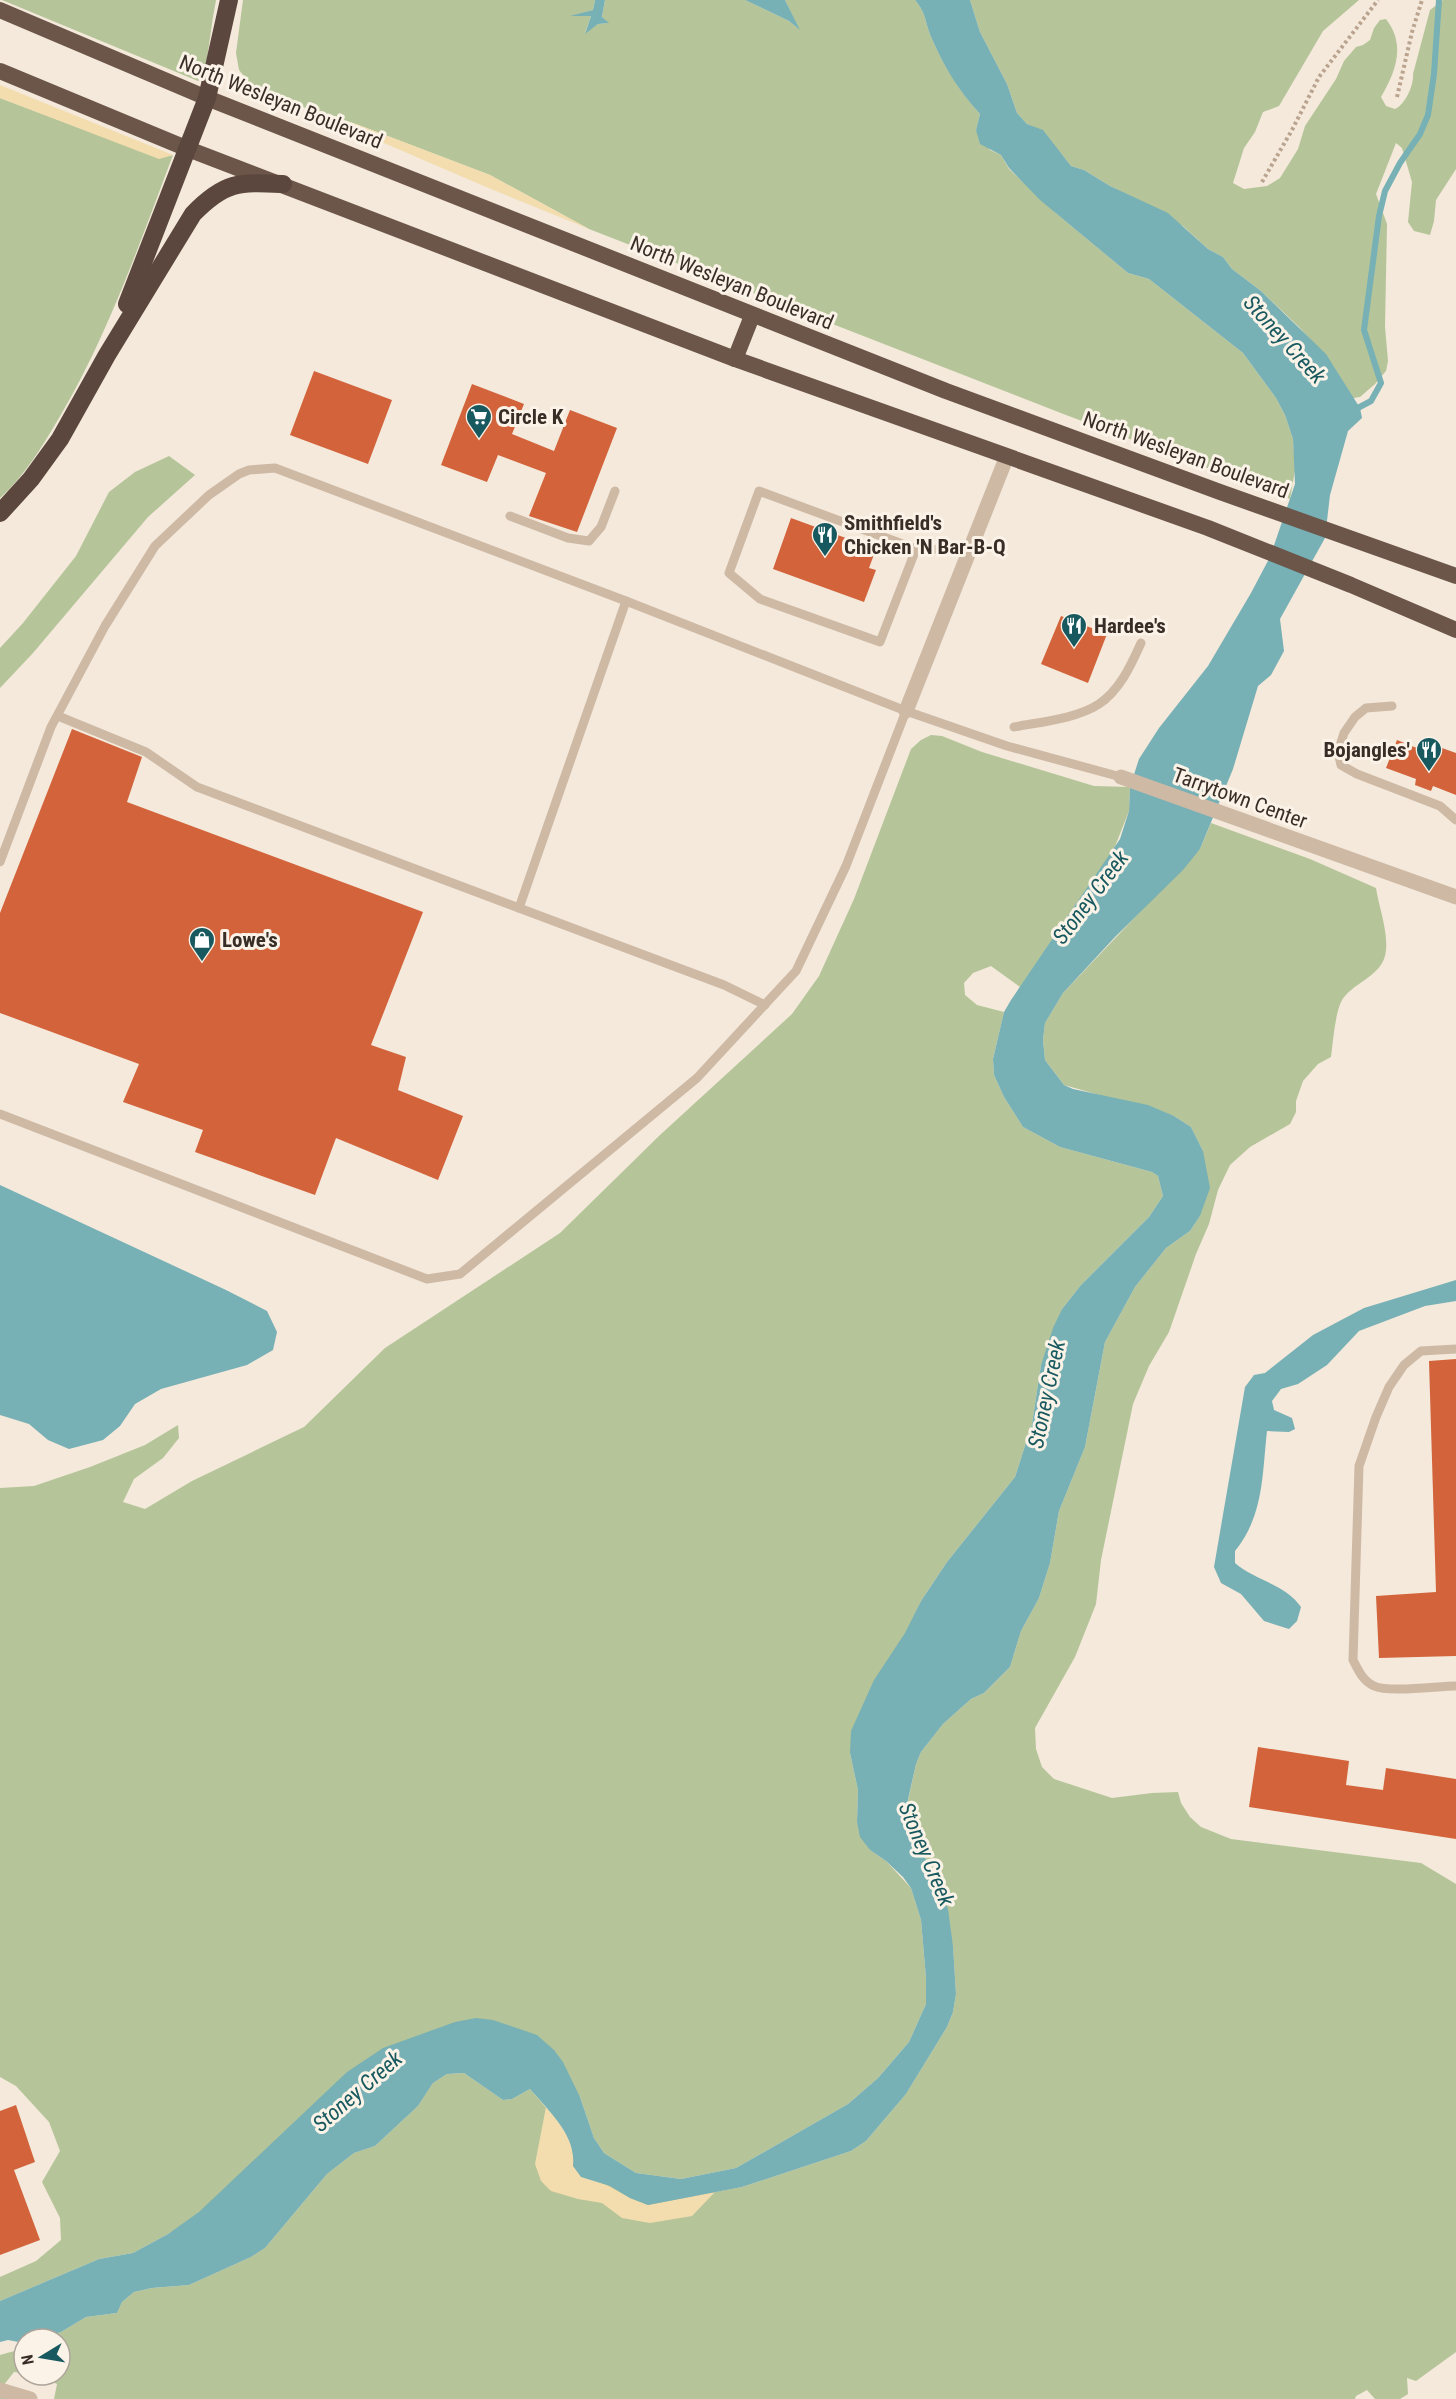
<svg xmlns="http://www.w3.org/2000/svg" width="1456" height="2399" viewBox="0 0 1456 2399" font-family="'Roboto Condensed',sans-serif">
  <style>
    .green { fill: #b5c599 }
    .sand { fill: #f3ddae }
    .water { fill: #77b0b5 }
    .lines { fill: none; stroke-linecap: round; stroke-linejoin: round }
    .stream { stroke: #77b0b5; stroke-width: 6 }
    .building { fill: #d2633b }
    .path { stroke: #baa38f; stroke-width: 4; stroke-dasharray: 3 3; stroke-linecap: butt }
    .service { stroke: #ceb9a5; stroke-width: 9 }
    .minor { stroke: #ceb9a5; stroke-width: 15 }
    .tertiary { stroke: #ceb9a5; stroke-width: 15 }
    .trunk { stroke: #6c564a; stroke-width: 16 }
    .motorway { stroke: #5b473d; stroke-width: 18 }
    .labels { text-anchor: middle; stroke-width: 6; stroke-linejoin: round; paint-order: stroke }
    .street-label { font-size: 21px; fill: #392d27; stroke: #fbf3e8 }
    .poi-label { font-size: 21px; font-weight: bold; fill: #392d27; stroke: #fbf3e8; text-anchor: start }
    .water-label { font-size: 22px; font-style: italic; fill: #18595f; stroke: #fbf3e8 }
  </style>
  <rect width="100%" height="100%" fill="#f4e9db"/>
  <g class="green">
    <path d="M2,0H216C211,25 209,50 204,76L198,81Z"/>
    <path d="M243,0H595L593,10L573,16H591L585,33L598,24L608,23L602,17L605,0H745L789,21L799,29L785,0H915C927,14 925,24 932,39C943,65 961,93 980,114L976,130L990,150L1001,155L1009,169L1057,214L1128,273L1149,279L1243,353L1276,398L1285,415L1293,439L1295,470L1290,499L1066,415L589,229L490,175L356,124L277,99L253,87L239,70L236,53Z"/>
    <path d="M970,0H1359L1323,31L1279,106L1263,112L1255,132L1244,148L1233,183L1244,189L1267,186L1280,178L1298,149L1305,126L1336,79L1344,61L1356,47L1363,45L1370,40L1374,28L1380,20L1386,19C1406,45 1396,71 1381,97L1386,106L1395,109C1405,105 1414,85 1413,74L1430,10L1443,0H1456V169L1436,200L1434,221L1430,235L1414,231L1408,222L1412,182L1402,148L1396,143L1376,194L1387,224L1385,327L1388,361L1386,371L1375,384L1360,397L1353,398L1332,364L1299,327L1261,291L1232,269L1223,257L1208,249L1183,226L1146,204L1110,186L1084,170L1071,166L1043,131L1027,124L1017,113L1007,84L980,32Z"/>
    <path d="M0,98L159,158L173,155C139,245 108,335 59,418C42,447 25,475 0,498Z"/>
    <path d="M169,456L195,475L148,517L33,653L0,688V648L23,623L76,556L109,492L135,472Z"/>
    <path d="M931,735L942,736L982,752L1094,786L1130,787L1129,811L1114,849L1020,987L991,966L973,973L964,983L965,995L977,1005L1004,1012L993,1059L994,1075L1004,1097L1023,1127L1060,1147L1152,1172L1158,1176L1163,1196L1149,1217L1081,1285L1062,1309L1041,1365L1032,1424L1015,1477L947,1562L921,1601L850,1753L858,1790L857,1822L870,1850L886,1861L911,1888L921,1920L926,1978V2004L909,2042L878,2078L848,2104L736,2168L681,2179L636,2173L604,2153L594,2138L580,2097L493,2020L168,2234L133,2253L99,2259L0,2301V2277L36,2261L61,2240L60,2218L42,2182L60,2151L49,2122L16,2086L0,2077V1488L34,1486L90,1467L145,1445L178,1425L179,1438L163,1458L134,1479L123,1502L145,1509L192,1481L304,1427L385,1348L560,1233L660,1135L792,1014L819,976L854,899L911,749L921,740Z"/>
    <path d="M1211,823L1310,859L1376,888C1379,908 1390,936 1385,956C1379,978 1351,983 1341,1002C1335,1015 1333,1042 1331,1057L1318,1064L1303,1081L1296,1101V1112L1290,1124L1250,1147L1230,1165L1218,1190L1209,1224L1196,1254L1169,1332L1149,1366L1133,1404L1101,1560L1096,1604L1075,1657L1035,1728L1036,1749L1042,1767L1054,1779L1112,1798L1152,1793L1178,1792L1181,1803L1190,1817L1201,1827L1231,1839L1421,1863L1456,1884V2352L1416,2381L1407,2378L1408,2394L1400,2399H1375L1367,2390L1356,2396L1355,2399H54L57,2384L38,2375H60V2339H38L61,2332L86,2317L117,2313L122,2302L134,2292L152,2288L189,2285L251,2257L265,2248L327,2174L354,2153L375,2146L418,2106L433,2083L447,2074L464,2073L503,2100L512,2099L530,2089L555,2118L574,2153L693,2196L742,2187L851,2151L866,2141L906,2094L947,2027L953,2012L956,1994L953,1946L930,1866L911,1835L909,1822L907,1805L916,1764L921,1752L943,1724L971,1699L984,1693L1010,1667L1021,1631L1039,1598L1050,1563L1059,1511L1085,1447L1105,1342L1135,1287L1166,1248L1190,1231L1200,1216L1203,1151L1191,1127L1174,1116L1064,1085L1045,1060L1043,1040L1045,1023L1063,993L1200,849Z"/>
    <path d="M24,2344V2373L14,2372L3,2386L8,2399H0V2355L18,2350Z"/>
  </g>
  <g class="sand">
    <path d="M0,85L173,155L159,159L0,98Z"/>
    <path d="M312,112L356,124L490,175L589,229L486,187Z"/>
    <path d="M546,2107C560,2124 576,2143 573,2166L630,2198L648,2205L715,2192L692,2216L650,2223L622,2218L602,2203L578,2199L551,2191L541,2181L535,2164Z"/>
  </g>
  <g class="water">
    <path d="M595,0H605L602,17L609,23L598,24L585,34L591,16H570L593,10Z"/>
    <path d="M745,0H785L800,30L789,21Z"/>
    <path d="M915,0H970L980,32L1007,84L1017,113L1027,124L1043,130L1071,166L1084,170L1110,186L1168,213L1208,249L1223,257L1232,269L1261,291L1326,354L1360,408L1362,418L1348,431L1330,495L1325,538L1280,619L1284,651L1271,675L1258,686L1233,769L1200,849L1183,870L1115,937L1063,993L1045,1023L1043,1040L1045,1060L1064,1085L1073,1089L1148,1105L1174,1116L1191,1127L1203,1151L1210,1188L1200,1216L1190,1231L1166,1248L1135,1287L1105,1342L1085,1447L1059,1511L1050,1563L1039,1598L1021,1631L1010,1667L984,1693L971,1699L943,1724L921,1752L916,1764L907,1804L909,1822L911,1835L930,1866L948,1909L953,1946L956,1994L953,2012L947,2027L906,2094L866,2141L851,2151L742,2187L648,2205L630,2198L610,2186L581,2177L573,2166C577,2136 548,2110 530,2089L512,2099L503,2100L464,2073L447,2074L433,2083L418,2106L375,2146L354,2153L327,2174L265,2248L251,2257L189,2285L152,2288L134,2292L122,2302L117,2313L86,2317L61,2332L38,2339H24V2343L8,2340L0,2342V2301L99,2259L133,2253L168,2234L199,2212L347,2072L383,2048L455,2022L476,2018L493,2020L537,2035L554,2050L563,2062L580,2097L594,2138L604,2153L636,2173L681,2179L736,2168L848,2104L878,2078L909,2042L926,2004V1978L921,1920L911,1888L903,1877L886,1861L870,1850L860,1837L857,1822L858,1790L850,1753L851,1731L874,1680L905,1633L921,1601L947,1562L1015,1477L1032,1424L1041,1365L1053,1328L1062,1309L1081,1285L1149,1217L1163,1196L1158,1176L1152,1172L1060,1147L1023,1127L1004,1097L994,1075L993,1059L1004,1012L1011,1000L1120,839L1129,811L1130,787L1139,759L1159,728L1208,666L1251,593L1270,557L1295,484L1293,439L1285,415L1276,398L1243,353L1149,279L1128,273L1040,200L1009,168L1001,155L980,144L976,130L980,114C959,91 944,67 932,39C925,24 927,14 915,0Z"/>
    <path d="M0,1185L226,1290L267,1311L277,1332L273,1350L247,1365L161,1389L135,1404L120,1426L103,1440L69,1449L48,1440L29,1424L0,1415Z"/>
    <path d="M1456,1280V1301L1425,1306L1359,1331L1327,1365L1298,1384L1281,1389L1272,1401L1274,1410L1292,1418L1295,1429L1289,1432L1267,1431C1262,1475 1264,1515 1235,1551V1563C1256,1581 1285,1584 1301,1607L1297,1621L1289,1629L1264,1621L1241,1594L1221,1583L1214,1567L1245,1387L1254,1375L1265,1373L1313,1335L1364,1308Z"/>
  </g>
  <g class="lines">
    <path class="stream" d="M1354,410L1371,401L1381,383L1364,330L1379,216L1385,191L1400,163L1420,134L1428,115L1434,74L1439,0"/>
  </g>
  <g class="building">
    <path d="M314,371L392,400L368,464L290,435Z"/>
    <path d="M472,384L524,404L512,434L554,451L570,410L617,428L577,532L529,516L546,473L498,455L487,482L441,465Z"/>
    <path d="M791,518L876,549L869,568L876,570L864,602L773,569Z"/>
    <path d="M1061,616L1107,634L1088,683L1041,664Z"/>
    <path d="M72,729L142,757L127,802L423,912L371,1045L406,1057L398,1090L463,1116L438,1180L336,1138L315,1195L195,1152L203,1130L123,1102L139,1064L0,1013V913Z"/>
    <path d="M1397,740L1439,757L1442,748L1456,753V795L1433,786L1431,791L1415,785L1416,779L1386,768Z"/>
    <path d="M1456,1359V1656L1379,1658L1376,1596L1436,1592L1429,1361Z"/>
    <path d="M1258,1747L1349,1761L1346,1785L1383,1790L1386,1768L1456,1779V1839L1249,1807Z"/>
    <path d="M16,2105L35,2162L14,2170L40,2240L0,2255V2111Z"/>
  </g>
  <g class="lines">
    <g class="path">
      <path d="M1397,97L1412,32L1422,0"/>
      <path d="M1262,182L1292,130L1319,77L1378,0"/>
    </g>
    <g class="service">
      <path d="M510,516L568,538L589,541L601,527L615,491"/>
      <path d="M916,549L880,642L760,599L729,573L759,491L916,549L970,550"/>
      <path d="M1392,706L1366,708L1355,717L1344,733L1338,752L1341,765L1357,774L1440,806L1456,820"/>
      <path d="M58,716L146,752L197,787L724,985L765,1005"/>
      <path d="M1014,727C1040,722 1076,719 1099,704C1120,690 1131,665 1141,643"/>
      <path d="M0,862L51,727L105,626L155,546L209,495L239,474L249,470L275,468L626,601L906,711L1007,746L1121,777"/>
      <path d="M519,908L626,601"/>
      <path d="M0,1114L427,1279L460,1274L697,1078L796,971L846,866L906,711"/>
      <path d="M1456,1349L1421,1351L1404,1365L1389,1387L1376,1417L1359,1466L1353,1660C1358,1670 1363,1681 1374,1686C1389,1693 1438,1686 1456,1686"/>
    </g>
    <g class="minor">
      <path d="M906,711L1007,456"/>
      <path d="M1121,777L1456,897"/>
    </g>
    <path class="tertiary" d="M0,2390L30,2399"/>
    <g class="trunk">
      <path d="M0,10L207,98L946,391L1220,492L1456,576"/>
      <path d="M0,71L188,149L735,359L1208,528L1351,585L1456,630"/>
      <path d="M735,359L752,316"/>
    </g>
    <g class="motorway">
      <path d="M127,304L207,98L229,0"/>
      <path d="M0,513L31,479L60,439L107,355L193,214C225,181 239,182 283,184"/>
    </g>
  </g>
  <defs>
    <symbol id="supermarket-pin" viewBox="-11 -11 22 30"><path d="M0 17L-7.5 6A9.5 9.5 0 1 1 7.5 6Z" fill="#18595f" stroke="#fbf3e8"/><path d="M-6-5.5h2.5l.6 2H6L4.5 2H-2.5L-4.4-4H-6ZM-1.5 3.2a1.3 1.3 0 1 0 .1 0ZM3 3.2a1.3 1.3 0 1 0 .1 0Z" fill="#fff"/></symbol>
    <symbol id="restaurant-pin" viewBox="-11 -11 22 30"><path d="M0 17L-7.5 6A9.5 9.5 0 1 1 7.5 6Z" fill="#18595f" stroke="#fbf3e8"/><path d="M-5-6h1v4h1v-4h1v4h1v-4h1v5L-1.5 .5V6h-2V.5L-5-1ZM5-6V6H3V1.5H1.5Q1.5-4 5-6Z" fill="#fff"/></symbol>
    <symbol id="shop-pin" viewBox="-11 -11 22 30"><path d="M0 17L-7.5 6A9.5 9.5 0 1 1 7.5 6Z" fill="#18595f" stroke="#fbf3e8"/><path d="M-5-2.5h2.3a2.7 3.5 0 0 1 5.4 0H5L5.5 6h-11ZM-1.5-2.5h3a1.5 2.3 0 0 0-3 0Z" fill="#fff"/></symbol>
  </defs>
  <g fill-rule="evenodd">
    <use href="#supermarket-pin" x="464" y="402" width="30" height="40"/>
    <use href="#restaurant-pin" x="810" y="520" width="30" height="40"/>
    <use href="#restaurant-pin" x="1059" y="611" width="30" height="40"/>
    <use href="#restaurant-pin" x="1414" y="735" width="30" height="40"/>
    <use href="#shop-pin" x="187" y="925" width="30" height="40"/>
  </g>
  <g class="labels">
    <g class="street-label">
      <text transform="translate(281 102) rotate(22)" y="7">North Wesleyan Boulevard</text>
      <text transform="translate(732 283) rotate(22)" y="7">North Wesleyan Boulevard</text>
      <text transform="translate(1186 455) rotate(20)" y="7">North Wesleyan Boulevard</text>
      <text transform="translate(1240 798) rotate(20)" y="7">Tarrytown Center</text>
    </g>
    <g class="poi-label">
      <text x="498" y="424">Circle K</text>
      <text x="844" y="530">Smithfield's<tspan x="844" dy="24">Chicken 'N Bar-B-Q</tspan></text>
      <text x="1094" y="633">Hardee's</text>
      <text x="1410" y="757" text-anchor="end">Bojangles'</text>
      <text x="222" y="947">Lowe's</text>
    </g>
    <g class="water-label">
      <text transform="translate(1285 339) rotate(48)" y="8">Stoney Creek</text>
      <text transform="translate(1090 897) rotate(-53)" y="8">Stoney Creek</text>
      <text transform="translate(1046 1394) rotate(-78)" y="8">Stoney Creek</text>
      <text transform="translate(927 1854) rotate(67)" y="8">Stoney Creek</text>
      <text transform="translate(357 2091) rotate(-41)" y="8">Stoney Creek</text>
    </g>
  </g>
  <g transform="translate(42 2357) rotate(259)"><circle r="28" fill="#fbf3e8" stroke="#ada49b" stroke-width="1.5"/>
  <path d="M0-4.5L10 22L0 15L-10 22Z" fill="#18595f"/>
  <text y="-9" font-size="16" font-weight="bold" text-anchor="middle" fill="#392d27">N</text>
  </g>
</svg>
